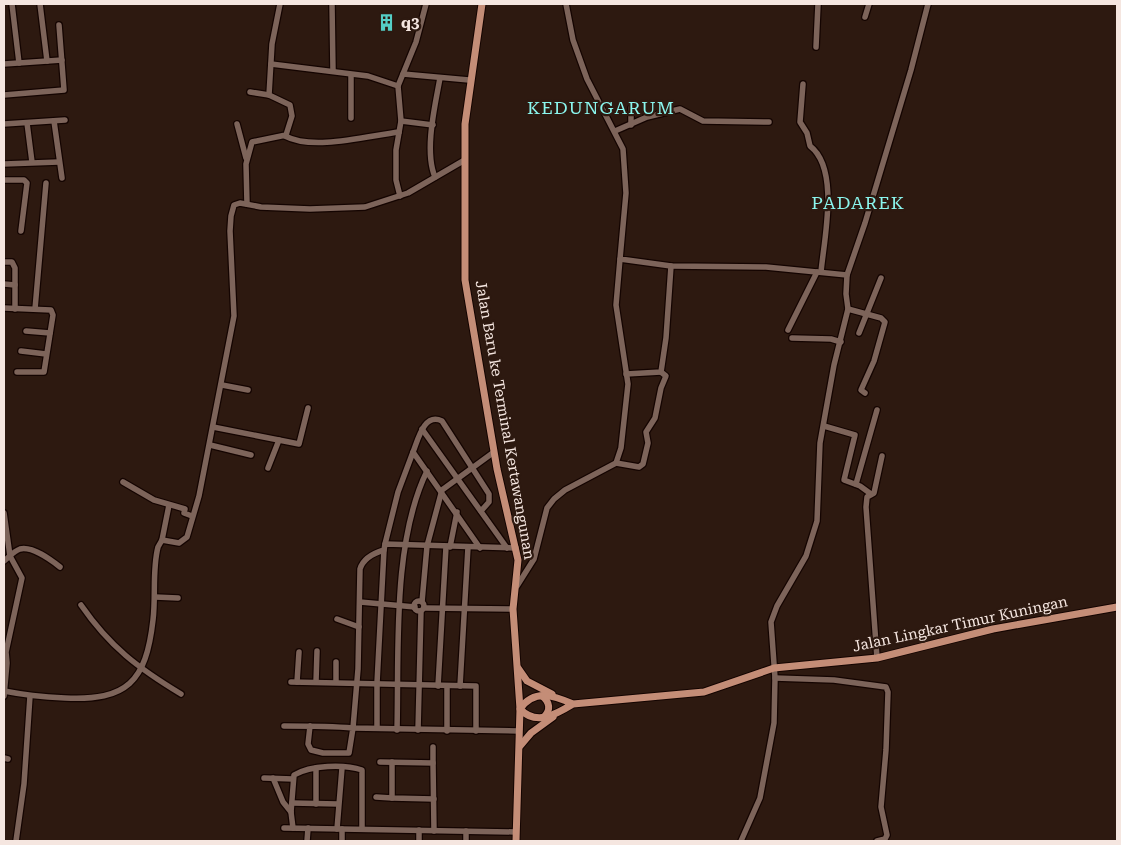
<svg xmlns="http://www.w3.org/2000/svg" width="1121" height="845" viewBox="0 0 1121 845" font-family="'Roboto Serif',serif">
  <style>
    .lines { fill: none; stroke-linecap: round; stroke-linejoin: round }
    .minor-casing { stroke: #140401; stroke-width: 8 }
    .major-casing { stroke: #140401; stroke-width: 9 }
    .minor { stroke: #7d645a; stroke-width: 5.5 }
    .major { stroke: #c48d77; stroke-width: 7 }
    .labels { text-anchor: middle; stroke-width: 4.5; stroke-linejoin: round; paint-order: stroke }
    .poi-label { font-size: 15px; font-weight: bold; fill: #f5e6e0; stroke: #2d1910; text-anchor: start }
    .street-label { font-size: 15px; fill: #f5e6e0; stroke: #2d1910 }
    .quarter-label { font-size: 18px; letter-spacing: 1px; fill: #8bf6ee; stroke: #2d1910 }
  </style>
  <rect width="100%" height="100%" fill="#2d1910"/>
  <g class="lines">
    <defs>
      <g id="minor">
        <path d="M12,4L19,63"/>
        <path d="M40,4L47,61"/>
        <path d="M332,4L333,71"/>
        <path d="M566,4L573,40L587,79L623,149L626,193L620,259L671,266L766,267L847,275L865,223L911,70L928,4"/>
        <path d="M865,17L869,4"/>
        <path d="M816,47L818,4"/>
        <path d="M4,64L62,60"/>
        <path d="M271,64L368,76L398,86L401,121L396,150V180L400,196"/>
        <path d="M403,74L469,80"/>
        <path d="M351,75V118"/>
        <path d="M803,84L800,122L807,133L810,146C840,169 824,239 821,272"/>
        <path d="M398,86L416,42L426,4"/>
        <path d="M250,92L269,95"/>
        <path d="M4,95L64,90L59,25"/>
        <path d="M631,108V125"/>
        <path d="M54,121L62,178"/>
        <path d="M401,121L433,125"/>
        <path d="M27,123L32,162"/>
        <path d="M4,124L65,120"/>
        <path d="M237,124L246,158"/>
        <path d="M615,131L647,117L680,109L703,121L769,122"/>
        <path d="M285,136C313,151 367,136 399,132"/>
        <path d="M4,164L59,162"/>
        <path d="M435,177C424,151 435,106 440,78"/>
        <path d="M4,180H24L27,183L21,231"/>
        <path d="M247,204L246,164L252,142L286,135L292,116L290,105L269,95L272,44L280,4"/>
        <path d="M4,262H12L15,268V309"/>
        <path d="M4,284L15,285"/>
        <path d="M4,308L51,310L53,315L44,372H17"/>
        <path d="M35,309L46,183"/>
        <path d="M848,309L881,318L885,322L874,361L861,390L865,393"/>
        <path d="M788,330L817,272"/>
        <path d="M26,331L50,333"/>
        <path d="M859,333L881,278"/>
        <path d="M792,338L831,339L841,342"/>
        <path d="M21,351L46,354"/>
        <path d="M626,374L661,372L666,338L671,266"/>
        <path d="M222,385L248,390"/>
        <path d="M824,426L855,435L844,480L860,486L871,494"/>
        <path d="M213,427L299,444L308,408"/>
        <path d="M422,429L507,548"/>
        <path d="M210,445L251,455"/>
        <path d="M413,452C418,440 424,412 442,421L489,494V502L481,511"/>
        <path d="M616,463L639,467L643,464L648,443L646,432L655,418L661,388L666,376L661,372"/>
        <path d="M268,468L279,440"/>
        <path d="M123,482L154,500L185,509L184,513L192,516"/>
        <path d="M856,484L877,410"/>
        <path d="M4,513L10,556L22,578L6,652L7,663L4,696"/>
        <path d="M162,540L169,505"/>
        <path d="M385,544L398,492L413,452L480,548"/>
        <path d="M450,547L457,512"/>
        <path d="M516,548L385,544L384,550C374,553 363,559 360,569L358,669L353,728L519,731"/>
        <path d="M4,561C9,557 14,551 20,549C33,546 51,560 60,567"/>
        <path d="M517,586L534,559L547,508L554,499L565,490L616,463L621,448L628,384L616,305L620,259"/>
        <path d="M155,597L178,598"/>
        <circle cx="419" cy="606" r="5"/>
        <path d="M360,602L415,607"/>
        <path d="M422,602L427,546L442,490L494,452"/>
        <path d="M81,605C110,647 138,668 181,694"/>
        <path d="M424,608L513,609"/>
        <path d="M337,619L359,627"/>
        <path d="M877,658L866,507L867,497L874,493L882,456"/>
        <path d="M775,678L834,680L886,687L888,692L886,750L881,807L887,835L885,839L877,841"/>
        <path d="M291,682L476,686V731"/>
        <path d="M297,682L299,652"/>
        <path d="M316,682L317,651"/>
        <path d="M336,682V662"/>
        <path d="M438,686L446,547"/>
        <path d="M460,686L468,547"/>
        <path d="M4,691C24,695 44,697 65,698C127,701 146,682 153,620C156,596 152,570 158,547L162,540L179,543L187,537L199,496L234,316L230,231L231,216L234,205L240,203L261,207L310,209L365,207L408,193L463,161"/>
        <path d="M284,726C307,726 330,726 353,728L349,753H323L311,750L308,744L310,726"/>
        <path d="M377,728V683L384,550"/>
        <path d="M397,730C399,651 392,543 427,471"/>
        <path d="M418,730L421,611"/>
        <path d="M447,731V686"/>
        <path d="M433,747V763"/>
        <path d="M4,758L8,759"/>
        <path d="M380,762L433,763L434,831"/>
        <path d="M392,762V798L434,799"/>
        <path d="M264,778L293,779"/>
        <path d="M273,778L283,802L291,812"/>
        <path d="M376,797L392,798"/>
        <path d="M292,803L338,804"/>
        <path d="M316,804V768"/>
        <path d="M284,828L516,832"/>
        <path d="M293,828L291,812L294,775C311,765 344,764 362,770V829"/>
        <path d="M337,829L342,768"/>
        <path d="M342,829V841"/>
        <path d="M419,830V841"/>
        <path d="M16,841L24,784L30,696"/>
        <path d="M307,841L308,828"/>
        <path d="M466,841V831"/>
        <path d="M741,841L760,798L774,723L775,678L771,622L777,606L806,556L817,521L820,443L834,365L848,309L846,294L847,275"/>
      </g>
      <g id="major">
        <path d="M482,4L465,124V280L497,469L518,560L513,609L520,709L516,841"/>
        <path d="M518,668L527,681L552,694"/>
        <path d="M542,696C550,702 551,710 544,717"/>
        <path d="M573,704C553,695 534,689 520,709C536,726 555,715 573,704L704,692L774,668L877,658L993,629L1117,607"/>
        <path d="M520,746L531,733L553,717"/>
      </g>
    </defs>
    <use href="#minor" class="minor-casing"/>
    <use href="#major" class="major-casing"/>
    <use href="#minor" class="minor"/>
    <use href="#major" class="major"/>
  </g>
  <defs>
    <symbol id="building-bare" viewBox="-9 -9 18 18"><path d="M-4-6H4V6H1V3H-1V6H-4ZM-2.5-4.3h1.7v1.8h-1.7ZM.8-4.3h1.7v1.8H.8ZM-2.5-1h1.7V.8h-1.7ZM.8-1h1.7V.8H.8Z" fill="#55cec6" stroke="#2d1910" stroke-width="2.5" paint-order="stroke"/></symbol>
  </defs>
  <g fill-rule="evenodd">
    <use href="#building-bare" x="374" y="10" width="25" height="25"/>
  </g>
  <g class="labels">
    <g class="poi-label">
      <text x="401" y="28">q3</text>
    </g>
    <g class="street-label">
      <text transform="translate(505 420) rotate(80)" y="5">Jalan Baru ke Terminal Kertawangunan</text>
      <text transform="translate(960 624) rotate(-12)" y="5">Jalan Lingkar Timur Kuningan</text>
    </g>
    <g class="quarter-label">
      <text x="601" y="114">KEDUNGARUM</text>
      <text x="858" y="209">PADAREK</text>
    </g>
  </g>
  <rect width="1121" height="845" fill="none" stroke="#f5e6e0" stroke-width="10"/>
</svg>
